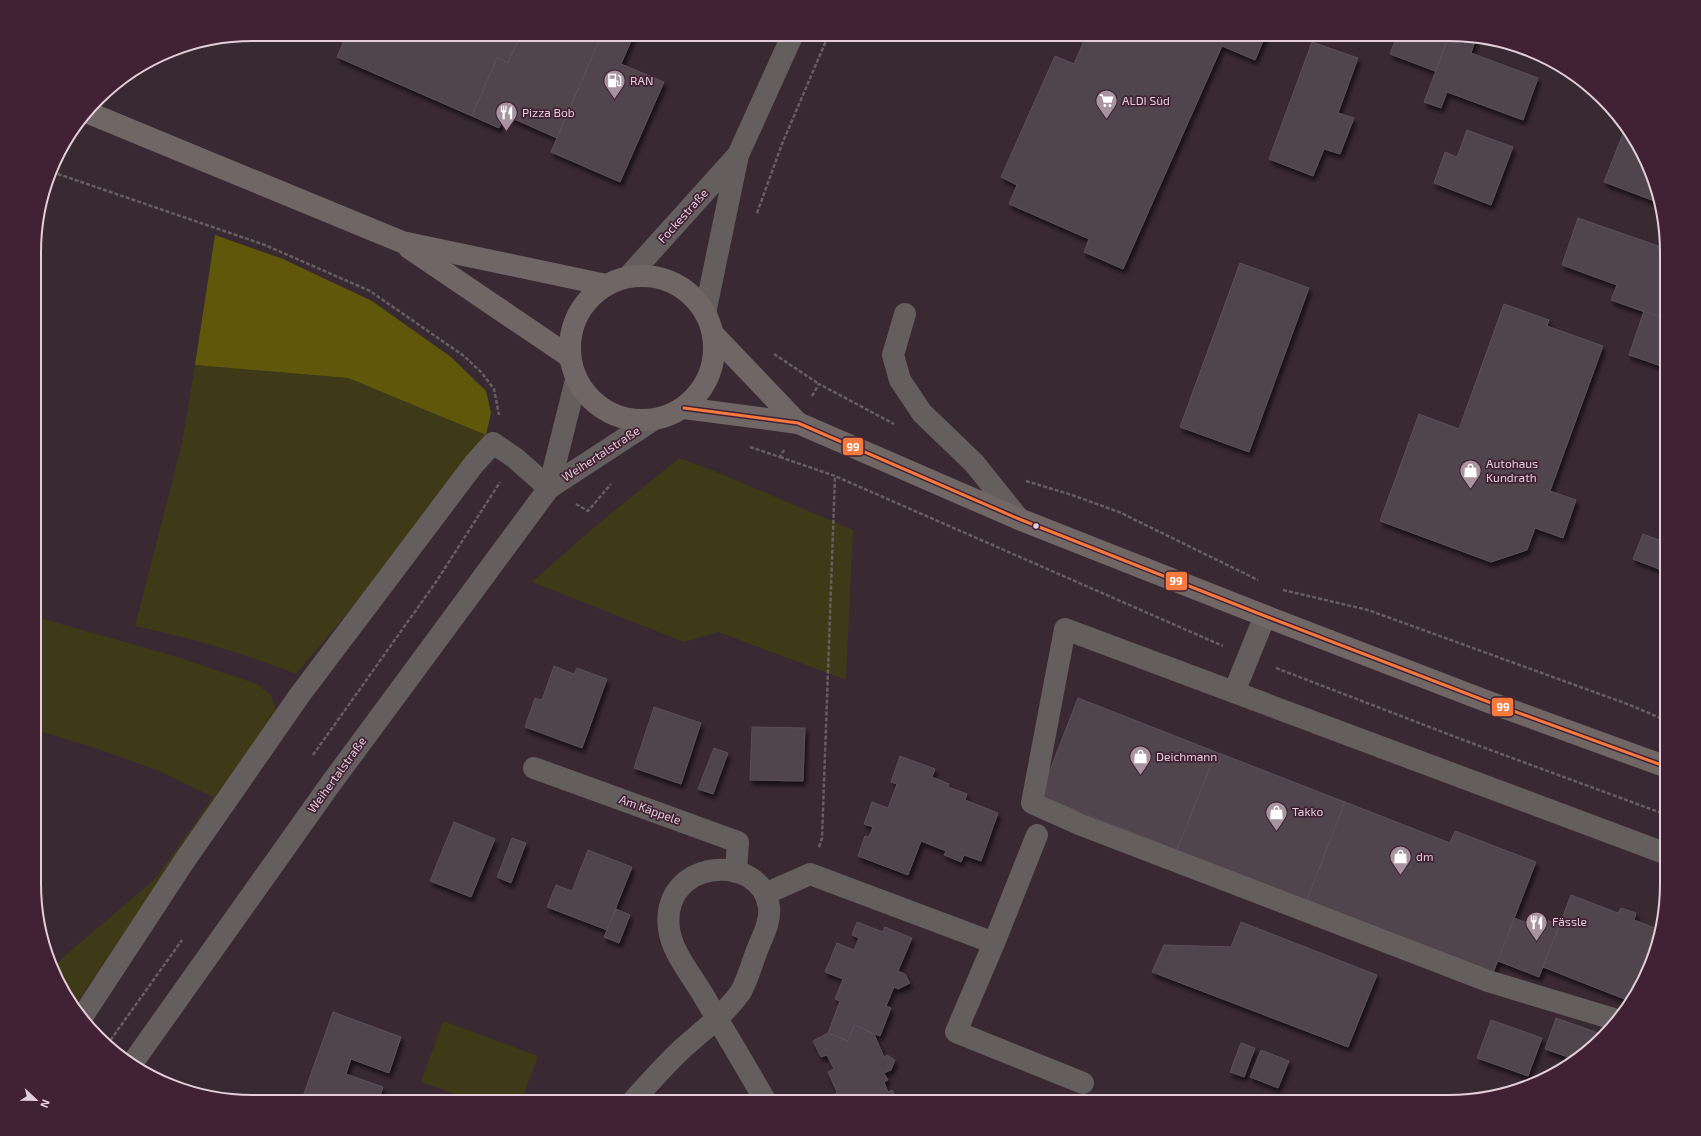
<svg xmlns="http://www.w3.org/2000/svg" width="1701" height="1136" viewBox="0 0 1701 1136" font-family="'Exo 2',sans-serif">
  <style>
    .green { fill: #3e3916 }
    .forest { fill: #5f5709 }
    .building { fill: #51444e; stroke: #5c4f59; filter: url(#shadow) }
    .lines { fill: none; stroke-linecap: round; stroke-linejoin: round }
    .path { stroke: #665e60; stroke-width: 2.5; stroke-dasharray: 4 2; stroke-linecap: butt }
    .minor { stroke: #655e5e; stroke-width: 22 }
    .major { stroke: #706666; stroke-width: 22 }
    .bus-1-casing { stroke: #402234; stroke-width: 6 }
    .bus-1 { stroke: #f6793e; stroke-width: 3 }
    .bus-dot { fill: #e2cdd8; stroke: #402234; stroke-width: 1.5 }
    .labels { text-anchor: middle; stroke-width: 3.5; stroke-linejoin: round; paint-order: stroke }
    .poi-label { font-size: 12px; fill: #e2cdd8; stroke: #402234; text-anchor: start }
    .street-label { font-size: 12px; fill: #e2cdd8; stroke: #402234 }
    .rim { fill: none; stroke: #e2cdd8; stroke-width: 2 }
    .line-badge { stroke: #402234; stroke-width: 1.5 }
    .badge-label { font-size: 11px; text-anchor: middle; font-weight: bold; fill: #fff }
  </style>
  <defs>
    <filter id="shadow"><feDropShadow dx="2.5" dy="4.5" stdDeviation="2" flood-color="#0009"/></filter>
  </defs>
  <rect width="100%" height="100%" fill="#392933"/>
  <g class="green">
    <path d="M195,365L348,378L486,435L354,605L296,674C244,653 189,638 135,626L182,443Z"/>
    <path d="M679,458L712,470L853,530L846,680L718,632L684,642L532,582L586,534Z"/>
    <path d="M36,617L174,656L257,684L271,695L277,714L74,1007L63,993L54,967L62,958L156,878L213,797L159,771L95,748L36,730Z"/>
    <path d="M443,1021L538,1056L521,1102H476L421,1082Z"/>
  </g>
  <path class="forest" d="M215,235L283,259L372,301L451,357L486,391L491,413L486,435L348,378L195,365Z"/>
  <g class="building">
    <path d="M347,34H521L508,63L497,58L472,116L337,57Z"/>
    <path d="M521,34H602L557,138L505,115L499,128L472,116L497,58L508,63Z"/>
    <path d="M602,34H634L621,64L664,82L620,182L551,152Z"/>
    <path d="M1087,34H1266L1255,60L1222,46L1123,269L1084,252L1089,239L1009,204L1017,185L1001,177L1055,56L1074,64Z"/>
    <path d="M1398,34H1435L1448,39L1435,71L1390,54Z"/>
    <path d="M1467,37L1476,38L1471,53L1538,78L1523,120L1447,92L1441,108L1424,102L1448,39L1464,45Z"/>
    <path d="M1312,42L1358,58L1338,113L1354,118L1340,154L1324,149L1313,176L1269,159Z"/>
    <path d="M1626,126L1638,143L1659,195L1657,202L1604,182Z"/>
    <path d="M1467,130L1513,147L1491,205L1434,183L1445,152L1457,157Z"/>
    <path d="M1578,218L1667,249V320L1611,300L1617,285L1562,265Z"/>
    <path d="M1240,263L1309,288L1249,452L1180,427Z"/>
    <path d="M1504,304L1549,320L1547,326L1603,346L1550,491L1576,500L1563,538L1535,528L1527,550L1491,562L1380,521L1419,414L1459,429Z"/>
    <path d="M1644,311L1667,320V368L1629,355Z"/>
    <path d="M1643,534L1667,543V572L1633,559Z"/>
    <path d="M554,666L574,674L577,668L607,679L582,748L525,727L535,698L542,700Z"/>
    <path d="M1078,698L1216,752L1177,850L1040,796Z"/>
    <path d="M654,707L701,723L681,784L634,768Z"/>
    <path d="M752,727L805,728L803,781L750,780Z"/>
    <path d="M714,748L728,753L713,794L698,789Z"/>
    <path d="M1216,752L1345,802L1307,900L1177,850Z"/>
    <path d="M900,756L935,769L932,777L949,784L948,787L967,794L965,800L998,813L981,861L964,855L961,862L944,855L946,851L921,841L908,875L858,856L865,836L869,837L873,827L864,824L872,802L888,808L897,784L891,782Z"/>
    <path d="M1345,802L1450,843L1455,831L1536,862L1493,973L1307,900Z"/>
    <path d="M454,822L495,839L471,897L430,881Z"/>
    <path d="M512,838L526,843L511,883L497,877Z"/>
    <path d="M588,850L632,867L607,930L547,907L556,885L572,891Z"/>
    <path d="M1571,895L1618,913L1621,908L1636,913L1634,920L1660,930L1656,954L1632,1002L1543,967Z"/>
    <path d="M616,909L630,915L619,943L604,937Z"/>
    <path d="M1514,918L1537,927L1541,918L1559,925L1539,977L1498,961Z"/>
    <path d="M857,922L883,932L885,927L912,938L898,971L905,974L910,983L898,989L894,987L886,1006L891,1008L880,1036L854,1025L848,1041L828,1033L840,1001L835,999L843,979L825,972L837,943L854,950L859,938L852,935Z"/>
    <path d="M1241,922L1377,975L1348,1047L1152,972L1164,945L1231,947Z"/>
    <path d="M333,1012L401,1037L389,1073L351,1059L346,1074L383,1087L378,1102H301Z"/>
    <path d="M1556,1018L1604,1035L1593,1048L1576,1060L1545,1049Z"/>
    <path d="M1491,1020L1542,1038L1528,1076L1477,1058Z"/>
    <path d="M854,1025L874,1034L884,1057L887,1055L895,1060L891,1070L884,1073L888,1080L884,1082L888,1092L892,1090L898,1102H837L834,1095L837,1092L828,1072L834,1069L827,1055L821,1057L813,1041L828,1033L848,1041Z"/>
    <path d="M1241,1043L1255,1048L1244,1077L1230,1072Z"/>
    <path d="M1261,1050L1289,1061L1278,1088L1250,1077Z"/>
  </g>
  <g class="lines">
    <g class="path">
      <path d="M52,172L265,245L370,291L464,356L482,373L494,389L499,415"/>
      <path d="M757,213L782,144L829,34"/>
      <path d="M774,354L819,384"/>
      <path d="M812,396L819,384L894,424"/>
      <path d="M750,447L780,457L784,450"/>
      <path d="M780,457L835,476L1223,646"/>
      <path d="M1026,481L1072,495L1119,512L1258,580"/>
      <path d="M576,504L588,511L611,484"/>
      <path d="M1283,590L1368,610L1630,705L1667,721"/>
      <path d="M1276,668L1466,741L1667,815"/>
      <path d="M313,755L436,582L500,482"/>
      <path d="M819,847L822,838L835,476"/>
      <path d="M107,1045L182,940"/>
    </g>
    <g class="minor">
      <path d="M628,277L737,156"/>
      <path d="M705,313L738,155L793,34"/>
      <path d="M905,314L893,355L900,380L922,413L974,463L1019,519"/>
      <path d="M549,488L576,380"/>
      <path d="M1234,692L1265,616"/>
      <path d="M534,768L738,842L736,872"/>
      <path d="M765,894L810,874L994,943L1037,835"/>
      <path d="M994,943L956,1032L1083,1083"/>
      <path d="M82,1017L185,860L299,696L474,464L493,443L515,458L549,488"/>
      <path d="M1617,1020L1488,981L1079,824L1032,803L1065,629L1667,854"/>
      <path d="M131,1065L329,786L549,488L653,420"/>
      <path d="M632,1102C648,1084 664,1066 682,1049C702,1031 724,1015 740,993C747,982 751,966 756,953C761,939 771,923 769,907C761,851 660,858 669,929C672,952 690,973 702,993C723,1029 745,1065 766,1102"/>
    </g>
    <g class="major">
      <path d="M89,113L402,242L606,285"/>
      <path d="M409,248L570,357"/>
      <circle cx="642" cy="348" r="72"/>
      <path d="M713,334L798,423"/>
      <path d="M684,408L798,423L1019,519L1265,616L1486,701L1667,767"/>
    </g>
    <defs>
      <path id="bus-1" d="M684,408L798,423L1019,519L1265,616L1486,701L1667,767"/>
    </defs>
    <use href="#bus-1" class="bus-1-casing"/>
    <use href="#bus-1" class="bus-1"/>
  </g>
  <defs>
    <symbol id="fuel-pin" viewBox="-11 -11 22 30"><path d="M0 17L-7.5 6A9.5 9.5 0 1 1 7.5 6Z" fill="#a7949e" stroke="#402234"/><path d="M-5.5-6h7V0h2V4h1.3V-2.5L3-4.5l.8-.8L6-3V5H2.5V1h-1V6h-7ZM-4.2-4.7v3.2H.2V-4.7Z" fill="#fff"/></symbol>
    <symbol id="supermarket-pin" viewBox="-11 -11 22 30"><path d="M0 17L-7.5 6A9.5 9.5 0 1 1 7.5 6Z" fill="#a7949e" stroke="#402234"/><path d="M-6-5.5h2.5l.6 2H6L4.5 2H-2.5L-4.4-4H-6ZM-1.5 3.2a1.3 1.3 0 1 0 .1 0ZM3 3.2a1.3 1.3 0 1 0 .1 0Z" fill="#fff"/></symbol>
    <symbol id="restaurant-pin" viewBox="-11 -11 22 30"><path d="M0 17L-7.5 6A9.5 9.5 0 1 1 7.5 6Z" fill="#a7949e" stroke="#402234"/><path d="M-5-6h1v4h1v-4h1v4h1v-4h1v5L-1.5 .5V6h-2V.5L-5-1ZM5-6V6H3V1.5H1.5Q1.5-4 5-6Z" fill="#fff"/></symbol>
    <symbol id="shop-pin" viewBox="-11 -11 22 30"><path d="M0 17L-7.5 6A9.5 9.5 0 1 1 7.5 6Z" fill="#a7949e" stroke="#402234"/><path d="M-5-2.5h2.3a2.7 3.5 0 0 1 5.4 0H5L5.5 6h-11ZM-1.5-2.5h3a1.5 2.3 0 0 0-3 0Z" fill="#fff"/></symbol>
  </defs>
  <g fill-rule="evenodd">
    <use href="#fuel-pin" x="602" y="68" width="25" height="34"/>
    <use href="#supermarket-pin" x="1094" y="88" width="25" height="34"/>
    <use href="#restaurant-pin" x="494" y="100" width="25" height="34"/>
    <use href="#shop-pin" x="1458" y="458" width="25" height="34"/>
    <use href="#shop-pin" x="1128" y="744" width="25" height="34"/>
    <use href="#shop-pin" x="1264" y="800" width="25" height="34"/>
    <use href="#shop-pin" x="1388" y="844" width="25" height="34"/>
    <use href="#restaurant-pin" x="1524" y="910" width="25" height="34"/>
  </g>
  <circle class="bus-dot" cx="1036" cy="526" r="3.5"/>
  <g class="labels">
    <g class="poi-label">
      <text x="630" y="85">RAN</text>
      <text x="1122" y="105">ALDI Süd</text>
      <text x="522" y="117">Pizza Bob</text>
      <text x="1486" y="468">Autohaus<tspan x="1486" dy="14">Kundrath</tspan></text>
      <text x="1156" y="761">Deichmann</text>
      <text x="1292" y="816">Takko</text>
      <text x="1416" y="861">dm</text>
      <text x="1552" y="926">Fässle</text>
    </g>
    <g class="street-label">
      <text transform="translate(683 216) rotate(-48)" y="4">Fockestraße</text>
      <text transform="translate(601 454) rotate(-33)" y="4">Weihertalstraße</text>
      <text transform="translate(337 775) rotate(-54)" y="4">Weihertalstraße</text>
      <text transform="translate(650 810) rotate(20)" y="4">Am Käppele</text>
    </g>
  </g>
  <path d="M0 0H1701V1136H0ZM252 41H1449A211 211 0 0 1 1660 252V884A211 211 0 0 1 1449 1095H252A211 211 0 0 1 41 884V252A211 211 0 0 1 252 41Z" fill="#402234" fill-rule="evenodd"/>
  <path class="rim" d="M252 41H1449A211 211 0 0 1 1660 252V884A211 211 0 0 1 1449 1095H252A211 211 0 0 1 41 884V252A211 211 0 0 1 252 41Z"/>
  <g class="line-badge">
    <rect x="842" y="437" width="22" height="19" rx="4" fill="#f6793e"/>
    <rect x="1165" y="571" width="23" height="20" rx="4" fill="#f6793e"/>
    <rect x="1491" y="697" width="23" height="20" rx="4" fill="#f6793e"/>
  </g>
  <g class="badge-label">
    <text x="853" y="451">99</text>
    <text x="1176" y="585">99</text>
    <text x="1503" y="711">99</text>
  </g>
  <g transform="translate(36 1100) rotate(112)" stroke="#402234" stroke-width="3" paint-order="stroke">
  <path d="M0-3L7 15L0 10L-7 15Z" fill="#e2cdd8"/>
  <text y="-6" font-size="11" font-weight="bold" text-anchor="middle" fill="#e2cdd8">N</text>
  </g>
</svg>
